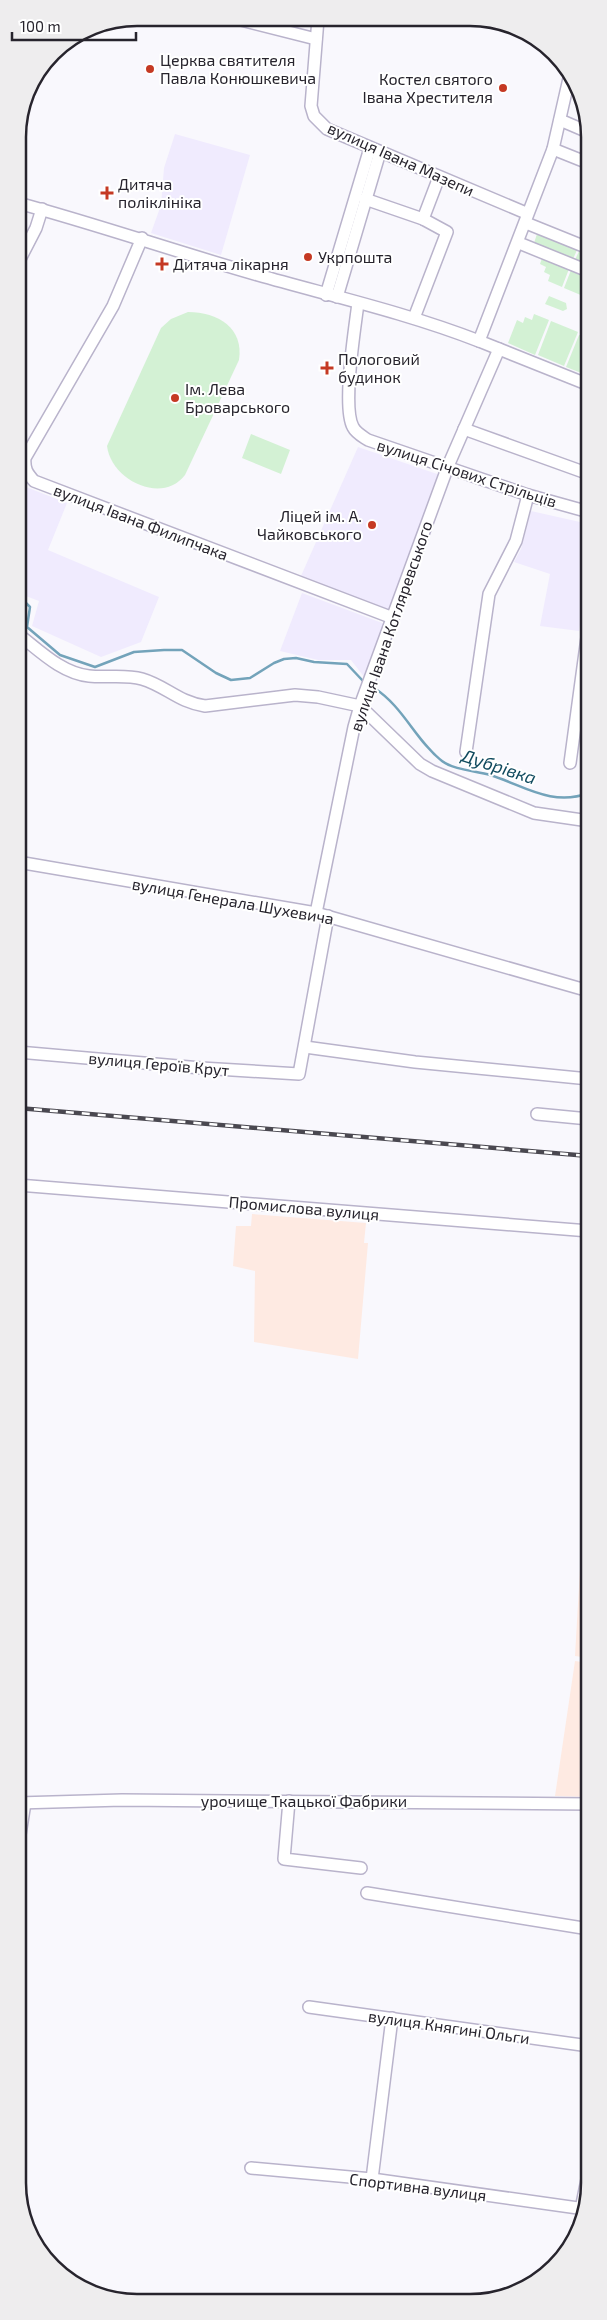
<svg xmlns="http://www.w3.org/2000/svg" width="607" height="2320" font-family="'Exo 2',sans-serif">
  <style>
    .industrial { fill: #feeae2 }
    .built { fill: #f0ebfe }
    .green { fill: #d3f1d4 }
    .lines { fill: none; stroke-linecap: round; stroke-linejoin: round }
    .stream { stroke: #73a3ba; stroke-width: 2.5 }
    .minor-casing { stroke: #b9b3cb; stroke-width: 14 }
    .minor { stroke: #fff; stroke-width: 11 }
    .rail-casing { stroke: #4a4850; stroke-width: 4.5 }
    .rail { stroke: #fff; stroke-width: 2.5; stroke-dasharray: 8; stroke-linecap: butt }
    .poi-dot { fill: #c53923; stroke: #fff; stroke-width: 2 }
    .labels { text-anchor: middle; stroke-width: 4; stroke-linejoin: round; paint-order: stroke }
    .poi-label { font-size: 16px; fill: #27242d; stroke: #fff; text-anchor: start }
    .street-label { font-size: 16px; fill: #27242d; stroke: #fff }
    .water-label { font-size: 18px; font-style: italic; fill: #114b5f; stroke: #fff }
    .rim { fill: none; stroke: #27242d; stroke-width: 2.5 }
  </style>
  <rect width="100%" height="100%" fill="#f9f8fd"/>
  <g class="industrial">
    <polygon points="252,1214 366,1223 364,1243 368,1243 358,1359 254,1342 255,1271 233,1266 236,1226 251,1226"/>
    <polygon points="589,1413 589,1658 575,1656"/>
    <polygon points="575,1661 589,1663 589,1797 555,1796"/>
  </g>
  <g class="built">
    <polygon points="175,134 250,155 221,255 151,233 161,205 164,168"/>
    <polygon points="358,447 440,475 389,610 301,576"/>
    <polygon points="21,485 67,503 48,550 159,597 141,642 101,657 32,626 39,601 18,593 18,494"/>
    <polygon points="531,511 589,524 589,567 579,631 540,626 550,574 514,562 521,549"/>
    <polygon points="302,593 385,624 365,678 351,660 318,660 280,651"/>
    <polygon points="589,674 589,736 579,735"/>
  </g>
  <g class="green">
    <polygon points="537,234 577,250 573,259 534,243"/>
    <polygon points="579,251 588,255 588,265 575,260"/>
    <polygon points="542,258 569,269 562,287 548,281 550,275 544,272 546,267 540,264"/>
    <polygon points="571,270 588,278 583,296 564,288"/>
    <polygon points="549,296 566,303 567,309 563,311 545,304"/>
    <path d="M188,312c30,0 56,16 51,48l-54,115c-23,30 -74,5 -78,-29l54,-118 10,-9z"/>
    <polygon points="534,314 549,320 535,355 508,343 517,320 523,323 525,317 532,320"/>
    <polygon points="551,321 578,332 564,366 538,355"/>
    <polygon points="579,335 589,338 589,376 566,367"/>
    <polygon points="251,434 290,450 281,474 242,458"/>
  </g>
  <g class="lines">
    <g class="stream">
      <polyline points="18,595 30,607 27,627 60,655 95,667 134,652 164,650 182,650 216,673 231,680 250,678 274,663 284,659 296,658 314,662 347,664 363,681"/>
      <path d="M374,688c29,18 42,53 68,73 12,9 34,10 48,14 33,10 61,32 99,18"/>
    </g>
    <g class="minor-casing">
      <g id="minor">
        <polyline points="233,18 316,39"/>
        <polyline points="318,19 311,106 314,116 327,129 526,213"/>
        <polyline points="570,74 553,149 479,341 589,385"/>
        <polyline points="560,120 588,132"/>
        <polyline points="553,149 588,163"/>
        <polyline points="365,199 423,219 447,232 414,318"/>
        <path d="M18,203c81,22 159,49 240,72 74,21 149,38 221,66"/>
        <polyline points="423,219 439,177"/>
        <polyline points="526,223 588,248"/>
        <path d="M142,238l-29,68 -88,152c-1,11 2,15 9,23l359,137"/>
        <polyline points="519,243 588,271"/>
        <polyline points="18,263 36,228 42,209"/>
        <polyline points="326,295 370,148"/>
        <polyline points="337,297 380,152"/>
        <path d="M358,303c-3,25 -16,104 -5,124 3,6 9,9 15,13l160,55 61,17"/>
        <polyline points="464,429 589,474"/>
        <path d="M18,634c21,16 43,39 71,42 18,2 36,-2 53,3 24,7 36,23 63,27l90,-11 23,2 42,9 60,58 12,7 102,42 55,8"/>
        <polyline points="466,752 489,594 516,541 528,495"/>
        <polyline points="570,763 589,623"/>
        <polyline points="18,862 316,913 589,991"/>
        <polyline points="316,913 354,727 360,706 448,466 499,349"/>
        <polyline points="305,1047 415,1062 589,1079"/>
        <polyline points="18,1052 201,1068 299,1074 328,916"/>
        <polyline points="537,1114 589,1119"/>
        <polyline points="18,1185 589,1231"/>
        <polyline points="289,1801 284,1859 361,1868"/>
        <polyline points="18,1803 122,1800 589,1804"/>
        <polyline points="18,1847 25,1803"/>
        <polyline points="367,1893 589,1929"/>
        <polyline points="309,2007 589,2046"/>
        <polyline points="251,2168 372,2179 585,2209"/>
        <polyline points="372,2179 392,2018"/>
        <polyline points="581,2209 589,2170"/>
      </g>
    </g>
    <use href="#minor" class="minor"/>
    <g class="rail-casing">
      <polyline id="rail" points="18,1108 589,1156"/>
    </g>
    <use href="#rail" class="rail"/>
  </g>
  <g class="poi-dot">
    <circle cx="150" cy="69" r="5"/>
    <circle cx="503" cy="88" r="5"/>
    <path d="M104.5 185.5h5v5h5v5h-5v5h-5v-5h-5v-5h5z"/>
    <circle cx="308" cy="257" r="5"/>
    <path d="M159.5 256.5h5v5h5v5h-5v5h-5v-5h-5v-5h5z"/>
    <path d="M324.5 360.5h5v5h5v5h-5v5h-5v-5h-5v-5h5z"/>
    <circle cx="175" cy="398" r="5"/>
    <circle cx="372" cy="525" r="5"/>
  </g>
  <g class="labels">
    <g class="poi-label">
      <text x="160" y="66">Церква святителя<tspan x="160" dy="18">Павла Конюшкевича</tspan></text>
      <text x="493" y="85" text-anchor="end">Костел святого<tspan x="493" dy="18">Івана Хрестителя</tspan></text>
      <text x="118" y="190">Дитяча<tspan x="118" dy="18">поліклініка</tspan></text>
      <text x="318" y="263">Укрпошта</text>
      <text x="173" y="270">Дитяча лікарня</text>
      <text x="338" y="365">Пологовий<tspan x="338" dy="18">будинок</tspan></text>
      <text x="185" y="395">Ім. Лева<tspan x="185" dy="18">Броварського</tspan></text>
      <text x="362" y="522" text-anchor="end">Ліцей ім. А.<tspan x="362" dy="18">Чайковського</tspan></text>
    </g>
    <g class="street-label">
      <text transform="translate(401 159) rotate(24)" y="6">вулиця Івана Мазепи</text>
      <text transform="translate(467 473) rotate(18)" y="6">вулиця Січових Стрільців</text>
      <text transform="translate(141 522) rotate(21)" y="6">вулиця Івана Филипчака</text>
      <text transform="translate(391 626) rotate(-71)" y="6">вулиця Івана Котляревського</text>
      <text transform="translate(233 901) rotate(10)" y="6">вулиця Генерала Шухевича</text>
      <text transform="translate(159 1064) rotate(5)" y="6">вулиця Героїв Крут</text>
      <text transform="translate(304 1208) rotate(5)" y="6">Промислова вулиця</text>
      <text x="304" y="1807">урочище Ткацької Фабрики</text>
      <text transform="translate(449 2027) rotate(8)" y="6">вулиця Княгині Ольги</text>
      <text transform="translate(418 2187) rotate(7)" y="6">Спортивна вулиця</text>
    </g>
    <g class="water-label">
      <text transform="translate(499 767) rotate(18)" y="6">Дубрівка</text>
    </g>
  </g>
  <path d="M0 0H607V2320H0ZM137 26H470A111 111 0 0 1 581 137V2183A111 111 0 0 1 470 2294H137A111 111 0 0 1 26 2183V137A111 111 0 0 1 137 26Z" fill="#eeedee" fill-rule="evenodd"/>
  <path class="rim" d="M137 26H470A111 111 0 0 1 581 137V2183A111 111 0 0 1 470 2294H137A111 111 0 0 1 26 2183V137A111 111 0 0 1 137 26Z"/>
  <path d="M12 32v8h124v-8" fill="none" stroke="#27242d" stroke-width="2.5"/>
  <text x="20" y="32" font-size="15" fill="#27242d" stroke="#ffffff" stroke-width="4" paint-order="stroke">100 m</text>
</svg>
